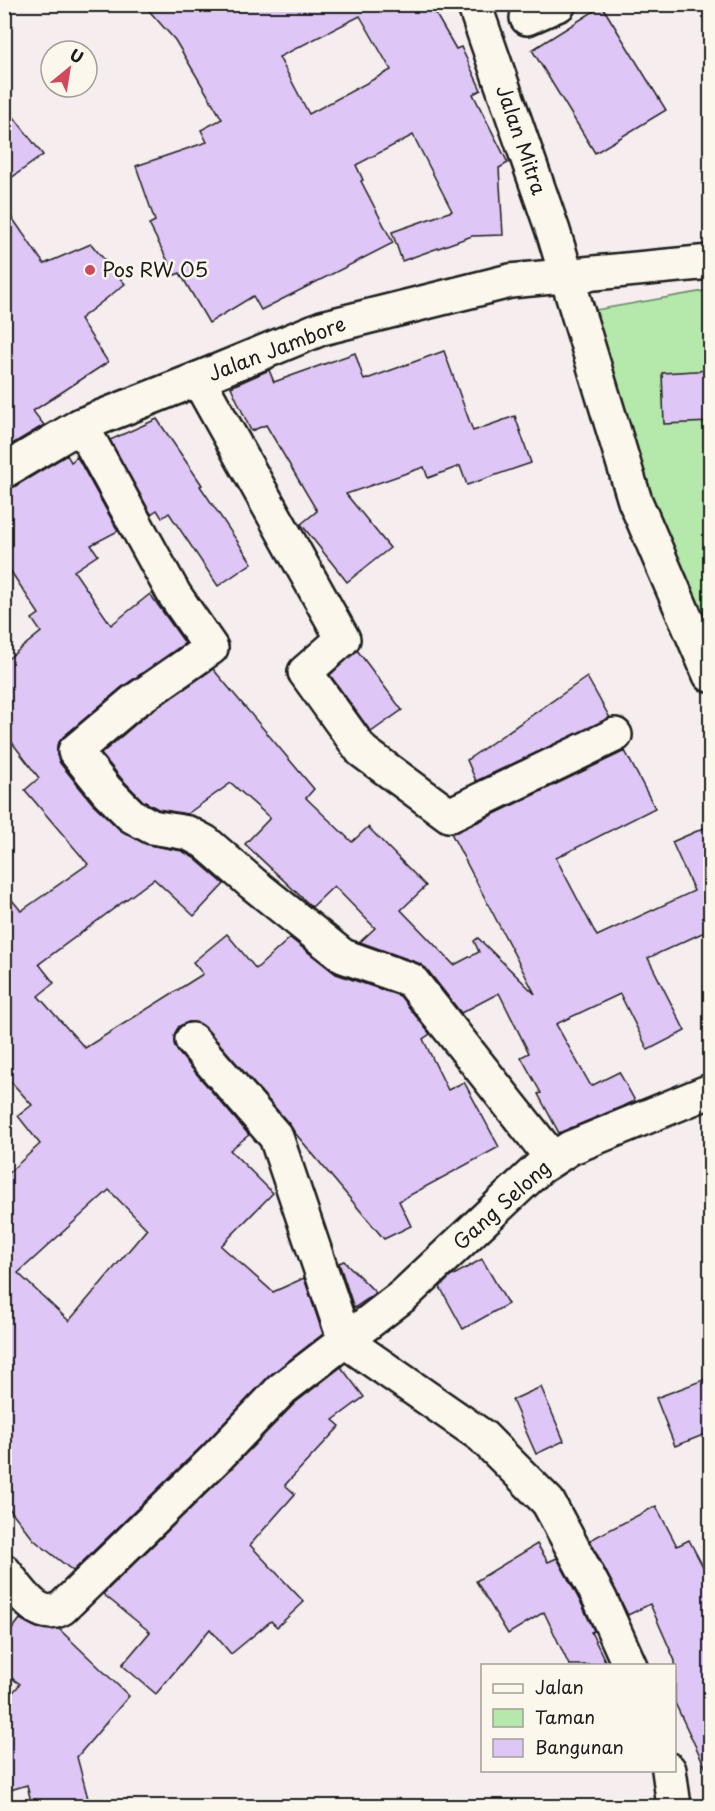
<svg xmlns="http://www.w3.org/2000/svg" width="715" height="1811" font-family="'Playpen Sans',sans-serif">
  <style>
    .green { fill: #b4e9ab; stroke: #688264; stroke-width: 1.5 }
    .building { fill: #dec6f6; stroke: #1c1c1c; stroke-width: 1.5; fill-rule: evenodd }
    .lines { fill: none; stroke-linecap: round; stroke-linejoin: round }
    .minor-casing { stroke: #1c1c1c; stroke-width: 38 }
    .minor { stroke: #fbf7ec; stroke-width: 33 }
    .poi-dot { fill: #d1495b; stroke: #fbf7ec; stroke-width: 2 }
    .labels { text-anchor: middle; stroke-width: 5; stroke-linejoin: round; paint-order: stroke }
    .street-label { font-size: 20px; fill: #1c1c1c; stroke: #fbf7ec }
    .poi-label { font-size: 20px; fill: #1c1c1c; stroke: #fbf7ec; text-anchor: start }
  </style>
  <rect width="100%" height="100%" fill="#f5edee"/>
  <filter id="ink" filterUnits="userSpaceOnUse"><feTurbulence type="fractalNoise" baseFrequency=".0167" numOctaves="2"/><feDisplacementMap in="SourceGraphic" scale="12" xChannelSelector="R" yChannelSelector="G"/><feConvolveMatrix kernelMatrix="1 2 1 2 8 2 1 2 1" color-interpolation-filters="sRGB"/></filter>
  <g filter="url(#ink)">
    <polygon class="green" points="710,290 710,645 629,455 584,312"/>
    <g class="building">
      <path d="M143,4h287l26,45 5,-2 20,43 -8,4 35,69 -9,5 4,67 -31,1 -70,25 -10,-29 60,-21 -39,-76 -57,30 7,15 -2,1 32,62 -132,67 -8,-14 -44,27 -29,-50 -5,2 -26,-51 6,-3 -19,-55 71,-24 -6,-12 21,-11 -47,-79zM360,16l31,54 -82,44 -30,-57z"/>
      <polygon points="602,6 666,110 595,153 532,50"/>
      <polygon points="4,104 43,155 4,183"/>
      <polygon points="4,206 44,264 91,244 125,284 80,319 108,362 33,411 44,425 4,449"/>
      <polygon points="444,351 473,431 515,416 531,463 467,485 460,466 428,478 424,467 346,494 390,548 347,582 301,524 317,511 266,425 251,431 231,387 269,370 274,382 355,353 364,380"/>
      <polygon points="711,370 711,422 664,424 662,373"/>
      <polygon points="157,419 202,485 200,486 252,563 218,586 169,513 162,518 157,510 151,514 110,440"/>
      <path d="M67,455l4,7 6,-5 41,74 -27,14 7,10 -24,16 37,54 39,-31 35,49 -63,44 -59,50 -6,8v10l3,8 32,40 27,26 30,16 33,6 12,7 30,26 -30,32 -40,-37 -115,85 15,19 -16,13 47,52 118,-74 -10,-12 34,-28 29,35 34,-31 46,36 64,22 30,38 -7,5 25,51 16,-8 35,65 -100,54 12,25 -27,13 -89,-106 -5,-8 -84,-97 -7,-5 -10,-1 -10,4 -4,7 -1,10 4,9 71,83 -19,15 43,43 -52,53 52,46 31,-14 19,56 -54,42 -66,69 -130,126 -39,-31 -30,-38v-325l36,-33 -22,-28 14,-11 -28,-31v-184l17,21 67,-47 -63,-74 14,-12 -35,-46v-70l37,-30 -9,-13 7,-5 -35,-53v-71l10,-3zM109,1190l38,39 -78,92 -51,-48z"/>
      <polygon points="357,650 402,710 371,732 330,675"/>
      <polygon points="213,669 314,789 306,798 352,842 368,827 426,886 401,910 454,965 479,952 474,941 478,938 535,994 451,833 457,832 625,751 655,808 556,858 597,936 694,891 672,842 711,825 711,929 648,958 685,1031 648,1050 620,994 556,1024 591,1086 619,1072 635,1101 559,1133 538,1094 541,1093 521,1057 529,1053 499,993 461,1013 426,968 418,963 360,942 375,928 334,886 312,907 245,844 270,818 231,783 187,814 158,809 143,801 121,778 101,754 144,717"/>
      <polygon points="587,677 610,718 476,781 467,760"/>
      <polygon points="482,1259 508,1304 463,1329 440,1287 450,1277"/>
      <polygon points="344,1261 376,1293 354,1308 339,1263"/>
      <polygon points="341,1367 364,1397 333,1420 340,1426 285,1485 295,1494 250,1545 304,1602 277,1627 271,1621 231,1654 210,1629 156,1694 122,1665 150,1632 103,1594 229,1471 295,1403"/>
      <polygon points="711,1377 711,1432 675,1446 656,1398"/>
      <polygon points="541,1387 564,1441 536,1454 512,1400"/>
      <polygon points="656,1506 677,1546 689,1540 711,1582 711,1779 675,1703 675,1661 650,1604 628,1615 590,1540"/>
      <polygon points="537,1544 548,1562 557,1558 583,1607 594,1631 591,1632 607,1665 569,1665 544,1612 508,1634 476,1581"/>
      <polygon points="20,1619 37,1628 59,1629 129,1696 77,1757 90,1806 32,1806 27,1785 4,1792 4,1703 20,1684 4,1673 4,1640"/>
    </g>
    <g class="lines">
      <g class="minor-casing">
        <g id="minor">
          <polyline points="474,4 553,231 635,501 710,675"/>
          <polyline points="527,18 559,4"/>
          <polyline points="198,379 343,639 305,672 362,751 449,815 615,735"/>
          <polyline points="81,425 174,594 211,648 133,702 75,751 107,791 132,816 152,827 188,833 205,842 252,883 343,956 411,980 552,1158"/>
          <polyline points="4,471 81,425 198,379 322,328 510,281 710,262"/>
          <polyline points="192,1040 276,1137 345,1341 482,1436 548,1502 600,1599 630,1666"/>
          <path d="M4,1571c14,17 33,52 58,37l154,-150 66,-69 122,-94 135,-127 31,-20 140,-57"/>
          <polyline points="669,1770 674,1806"/>
        </g>
      </g>
      <use href="#minor" class="minor"/>
    </g>
  </g>
  <circle class="poi-dot" cx="90" cy="270" r="6"/>
  <g class="labels">
    <g class="street-label">
      <text transform="translate(521 140) rotate(71)" y="7">Jalan Mitra</text>
      <text transform="translate(277 349) rotate(-21)" y="7">Jalan Jambore</text>
      <text transform="translate(502 1205) rotate(-42)" y="7">Gang Selong</text>
    </g>
    <g class="poi-label">
      <text x="102" y="277">Pos RW 05</text>
    </g>
  </g>
  <rect width="715" height="1811" fill="none" stroke="#fbf7ec" stroke-width="24"/>
  <rect x="12" y="12" width="691" height="1787" fill="none" stroke="#1c1c1c" stroke-width="2" filter="url(#ink)"/>
  <rect x="481" y="1664" width="195" height="108" fill="#fbf7ec" stroke="#a29f99" stroke-width="1.5"/>
  <rect x="493" y="1684" width="30" height="9" fill="#fbf7ec" stroke="#a29f99" stroke-width="1.5"/>
  <text x="535" y="1694" font-size="18" fill="#1c1c1c">Jalan</text>
  <rect x="493" y="1709" width="30" height="18" fill="#b4e9ab" stroke="#a29f99" stroke-width="1.5"/>
  <text x="535" y="1724" font-size="18" fill="#1c1c1c">Taman</text>
  <rect x="493" y="1739" width="30" height="18" fill="#dec6f6" stroke="#a29f99" stroke-width="1.5"/>
  <text x="535" y="1754" font-size="18" fill="#1c1c1c">Bangunan</text>
  <g transform="translate(69 69) rotate(30)"><circle r="28" fill="#fbf7ec" stroke="#a29f99" stroke-width="1.5"/>
  <path d="M0-4.5L10 22L0 15L-10 22Z" fill="#d1495b"/>
  <text y="-9" font-size="16" font-weight="bold" text-anchor="middle" fill="#1c1c1c">U</text>
  </g>
</svg>
